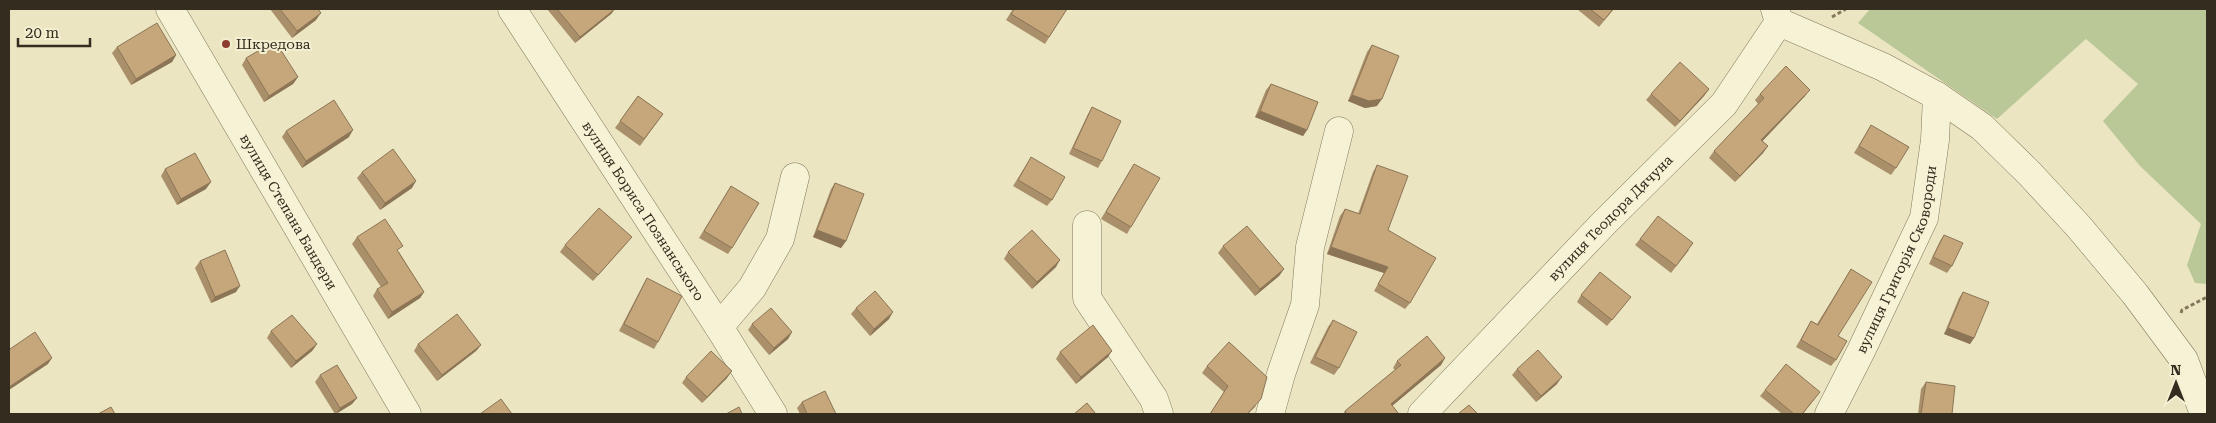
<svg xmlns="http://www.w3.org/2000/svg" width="2216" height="423" font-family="'Roboto Serif',serif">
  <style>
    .green { fill: #bac897 }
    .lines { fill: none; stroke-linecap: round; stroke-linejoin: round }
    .minor-casing { stroke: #83775b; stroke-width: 29 }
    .path { stroke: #83775b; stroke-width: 3; stroke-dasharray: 4 2.5; stroke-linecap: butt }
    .minor { stroke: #f6f2d5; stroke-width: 28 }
    .wall { fill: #aa906a }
    .shaded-wall { fill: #8b7556 }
    .building { fill: #c6a77b; stroke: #8b7556 }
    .poi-dot { fill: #8e3e2f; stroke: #f3efd1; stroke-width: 2 }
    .labels { text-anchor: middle; stroke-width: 4; stroke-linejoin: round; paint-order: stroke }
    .poi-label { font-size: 14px; fill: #342c1e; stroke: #f3efd1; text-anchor: start }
    .street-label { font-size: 14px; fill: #342c1e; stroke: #f3efd1 }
  </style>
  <rect width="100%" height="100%" fill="#ebe5c2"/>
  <polygon class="green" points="1870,9 2207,9 2207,284 2195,283 2187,265 2201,224 2140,166 2103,121 2138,84 2086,39 1997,119 1858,23"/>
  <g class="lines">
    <g class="minor-casing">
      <g id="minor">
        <path id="s1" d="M170,9l237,405"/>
        <path id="s2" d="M512,9l207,318 54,87"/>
        <polyline points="1779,22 1883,67 1937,96 1982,127 2030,174 2079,227 2135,294 2184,360 2204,414"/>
        <polyline points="1087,225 1087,298 1154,399 1159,414"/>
        <polyline points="719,327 752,288 780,239 795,177"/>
        <polyline points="1270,414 1281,374 1305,305 1310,247 1339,131"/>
        <path id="s3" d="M1422,414l182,-191 120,-119 55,-82 -4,-13"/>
        <path id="s4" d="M1829,414l32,-63 63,-133 11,-78 2,-44"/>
      </g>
    </g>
    <g class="path">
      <polyline points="1832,17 1846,9"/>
      <polyline points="2181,313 2182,310 2207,297"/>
    </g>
    <use href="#minor" class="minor"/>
  </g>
  <g class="wall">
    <polygon points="270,9 318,9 316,20 292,38"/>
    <polygon points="547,9 615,9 611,14 575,43"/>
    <polygon points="1013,9 1067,9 1045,44 1006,20"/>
    <polygon points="1577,9 1614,9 1599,27"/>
    <polygon points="1372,45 1377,106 1365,108 1348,101 1367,52"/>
    <polygon points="117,47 176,55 172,62 131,85 112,53"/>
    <polygon points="246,58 298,77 293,84 264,102 242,65"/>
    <polygon points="1271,84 1307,130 1303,136 1255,117 1266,90"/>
    <polygon points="1709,89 1704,96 1675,127 1646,100 1651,94"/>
    <polygon points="1760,94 1805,96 1762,141 1768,146 1763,153 1735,182 1709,158 1714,151 1758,104 1755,100"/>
    <polygon points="638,96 663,114 640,146 615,128"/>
    <polygon points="1092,107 1102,161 1098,168 1069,154 1088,114"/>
    <polygon points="1871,125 1896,168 1891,175 1854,153"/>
    <polygon points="286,131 349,137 302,168 282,137"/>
    <polygon points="1031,157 1052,200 1047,206 1013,186"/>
    <polygon points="1134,164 1131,227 1127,234 1101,219"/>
    <polygon points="1377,165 1388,230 1410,303 1405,309 1374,291 1384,273 1327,254 1340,216 1345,209 1358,214 1373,172"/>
    <polygon points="165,169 206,189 177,205 161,176"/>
    <polygon points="362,172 412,188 380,210 357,178"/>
    <polygon points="835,183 846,241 841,248 813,237 831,189"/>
    <polygon points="731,186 732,248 728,254 699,238"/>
    <polygon points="1944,235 1952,266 1947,273 1929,264 1940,241"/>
    <polygon points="357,237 399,252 424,292 420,298 388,319 373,296 377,289 381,287 352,244"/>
    <polygon points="1640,239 1689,250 1671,273 1635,245"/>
    <polygon points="627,243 593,281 560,252 565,245"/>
    <polygon points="1223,246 1284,269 1279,276 1255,296 1218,253"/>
    <polygon points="1008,252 1056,267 1032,289 1004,259"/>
    <polygon points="200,261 236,292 211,303 195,268"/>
    <polygon points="1851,269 1838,336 1836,360 1831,366 1796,347 1811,321 1817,324"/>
    <polygon points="647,278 658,342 654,349 619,331 643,285"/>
    <polygon points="1963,292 1974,338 1970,344 1944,334 1959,298"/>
    <polygon points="1581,295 1626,303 1607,326 1577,302"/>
    <polygon points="856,308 889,319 870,336 851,314"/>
    <polygon points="1333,320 1339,368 1334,375 1310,363 1328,327"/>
    <polygon points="752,324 792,332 788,339 769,355 748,330"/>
    <polygon points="271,331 317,344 312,351 291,368 267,338"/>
    <polygon points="418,344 481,345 476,351 437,381 414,351"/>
    <polygon points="1060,352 1108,357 1076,384 1056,359"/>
    <polygon points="1445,358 1441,365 1392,406 1399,414 1343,414 1345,411 1395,370 1393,368 1397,361"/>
    <polygon points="1207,366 1256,406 1248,414 1210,414 1224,392 1202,373"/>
    <polygon points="1517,369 1557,384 1536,402 1512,375"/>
    <polygon points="320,375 357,398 352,404 335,414 315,382"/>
    <polygon points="686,377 727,378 702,403 682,383"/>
    <polygon points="1926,382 1952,414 1918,414 1921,389"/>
    <polygon points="1765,390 1820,392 1803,414 1782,414 1760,396"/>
    <polygon points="802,402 836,414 800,414 797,408"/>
  </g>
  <g class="shaded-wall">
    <polygon points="615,9 611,14 575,43 580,37"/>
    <polygon points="321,13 316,20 292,38 297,31"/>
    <polygon points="176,55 172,62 131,85 136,79"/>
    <polygon points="298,77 293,84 264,102 269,96"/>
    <polygon points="1709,89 1704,96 1675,127 1680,121"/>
    <polygon points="1810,90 1805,96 1757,147 1761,140"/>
    <polygon points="1352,95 1382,99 1377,106 1365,108 1348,101"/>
    <polygon points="1260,111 1307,130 1303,136 1255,117"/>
    <polygon points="353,130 349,137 302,168 306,161"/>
    <polygon points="1768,146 1763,153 1735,182 1740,176"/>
    <polygon points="416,181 412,188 380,210 385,203"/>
    <polygon points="211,182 206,189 177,205 181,199"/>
    <polygon points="817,230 846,241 841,248 813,237"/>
    <polygon points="1331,247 1388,267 1384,273 1327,254"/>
    <polygon points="1060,260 1056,267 1032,289 1037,282"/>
    <polygon points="1284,269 1279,276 1255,296 1260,289"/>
    <polygon points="240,286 236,292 211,303 215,297"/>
    <polygon points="424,292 420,298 388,319 392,312"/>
    <polygon points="893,312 889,319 870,336 874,329"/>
    <polygon points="1948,328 1974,338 1970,344 1944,334"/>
    <polygon points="792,332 788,339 769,355 774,348"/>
    <polygon points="317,344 312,351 291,368 296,361"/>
    <polygon points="481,345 476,351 437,381 442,375"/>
    <polygon points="1112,351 1108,357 1076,384 1081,377"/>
    <polygon points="52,358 48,364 9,390 9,387"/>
    <polygon points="1445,358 1441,365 1386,411 1391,404"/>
    <polygon points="732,371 727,378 702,403 707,397"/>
    <polygon points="1562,377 1557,384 1536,402 1541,396"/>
    <polygon points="357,398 352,404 336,414 340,408"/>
  </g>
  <g class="building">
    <polygon points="280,9 318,9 321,13 297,31"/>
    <polygon points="557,9 615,9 580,37"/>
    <polygon points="1014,9 1067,9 1049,37 1011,14"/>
    <polygon points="1590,9 1613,9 1604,20"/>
    <polygon points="157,23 176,55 136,79 117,47"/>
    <polygon points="275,41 298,77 269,96 246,58"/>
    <polygon points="1372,45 1399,56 1382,99 1369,101 1352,95"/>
    <polygon points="1680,62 1709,89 1680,121 1651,94"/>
    <polygon points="1786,66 1810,90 1761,140 1768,146 1740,176 1714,151 1764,98 1760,94"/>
    <polygon points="1271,84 1318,102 1307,130 1260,111"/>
    <polygon points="638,96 663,114 644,139 620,121"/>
    <polygon points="334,100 353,130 306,161 286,131"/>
    <polygon points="1092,107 1121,121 1102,161 1073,148"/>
    <polygon points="1871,125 1909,147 1896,168 1859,146"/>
    <polygon points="393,149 416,181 385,203 362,172"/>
    <polygon points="195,153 211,182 181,199 165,169"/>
    <polygon points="1031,157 1065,177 1052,200 1018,180"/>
    <polygon points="1134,164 1160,178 1131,227 1106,212"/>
    <polygon points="1377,165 1408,176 1388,230 1436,258 1410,303 1378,284 1388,267 1331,247 1345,209 1360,214"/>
    <polygon points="835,183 864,194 846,241 817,230"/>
    <polygon points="731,186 759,203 732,248 704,231"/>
    <polygon points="599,208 632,237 598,275 565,245"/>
    <polygon points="1658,216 1693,243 1676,266 1640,239"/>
    <polygon points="385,219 403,246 397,250 424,292 392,312 377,289 388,283 357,237"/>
    <polygon points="1247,226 1284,269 1260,289 1223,246"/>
    <polygon points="1032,230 1060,260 1037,282 1008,252"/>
    <polygon points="1944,235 1963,243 1952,266 1933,257"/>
    <polygon points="225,250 240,286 215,297 200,261"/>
    <polygon points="1851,269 1872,282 1838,336 1847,341 1836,360 1801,340 1811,321 1818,325"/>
    <polygon points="1600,272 1631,297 1612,320 1581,295"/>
    <polygon points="647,278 682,296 658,342 624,324"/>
    <polygon points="875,291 893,312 874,329 856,308"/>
    <polygon points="1963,292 1989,302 1974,338 1948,328"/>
    <polygon points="771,308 792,332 774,348 752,324"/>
    <polygon points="457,314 481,345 442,375 418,344"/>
    <polygon points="292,315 317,344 296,361 271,331"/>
    <polygon points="1333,320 1357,332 1339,368 1315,357"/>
    <polygon points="1093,325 1112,351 1081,377 1060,352"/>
    <polygon points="35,332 52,358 9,387 9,347 10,349"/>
    <polygon points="1427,336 1445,358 1391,404 1399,414 1347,414 1345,411 1401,365 1397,361"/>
    <polygon points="1229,342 1267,377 1261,399 1247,414 1210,414 1228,386 1207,366"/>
    <polygon points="1538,350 1562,377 1541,396 1517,369"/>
    <polygon points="711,351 732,371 707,397 686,377"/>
    <polygon points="1786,364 1820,392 1802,414 1794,414 1765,390"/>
    <polygon points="337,365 357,398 340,408 320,375"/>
    <polygon points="1926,382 1955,386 1952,414 1921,414"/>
    <polygon points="825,391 836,414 807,414 802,402"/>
    <polygon points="501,399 512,414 480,414"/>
    <polygon points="1087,403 1096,414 1074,414"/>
    <polygon points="1469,405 1478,414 1458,414"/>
    <polygon points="111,407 115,414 98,414"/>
    <polygon points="739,407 742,414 726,414"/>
  </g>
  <circle class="poi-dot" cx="226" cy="44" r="5"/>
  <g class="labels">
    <g class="poi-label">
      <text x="236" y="49">Шкредова</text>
    </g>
    <g class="street-label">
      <text dy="5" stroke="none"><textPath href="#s2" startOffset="241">вулиця Бориса Познанського</textPath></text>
      <text dy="5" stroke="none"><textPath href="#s1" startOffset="235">вулиця Степана Бандери</textPath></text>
      <text dy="5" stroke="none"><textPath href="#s3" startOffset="272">вулиця Теодора Дячуна</textPath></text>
      <text dy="5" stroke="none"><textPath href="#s4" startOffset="170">вулиця Григорія Сковороди</textPath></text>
    </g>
  </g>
  <rect width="2216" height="423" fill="none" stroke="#342c1e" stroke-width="20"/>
  <g transform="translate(2176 383)" stroke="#f3efd1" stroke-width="4" paint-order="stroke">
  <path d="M0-4L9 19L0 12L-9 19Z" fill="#342c1e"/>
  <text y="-8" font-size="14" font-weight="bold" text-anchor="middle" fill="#342c1e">N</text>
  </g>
  <path d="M18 38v8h72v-8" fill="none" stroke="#342c1e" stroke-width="2.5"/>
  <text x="25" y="38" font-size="15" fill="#342c1e" stroke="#f3efd1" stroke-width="4" paint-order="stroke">20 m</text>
</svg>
